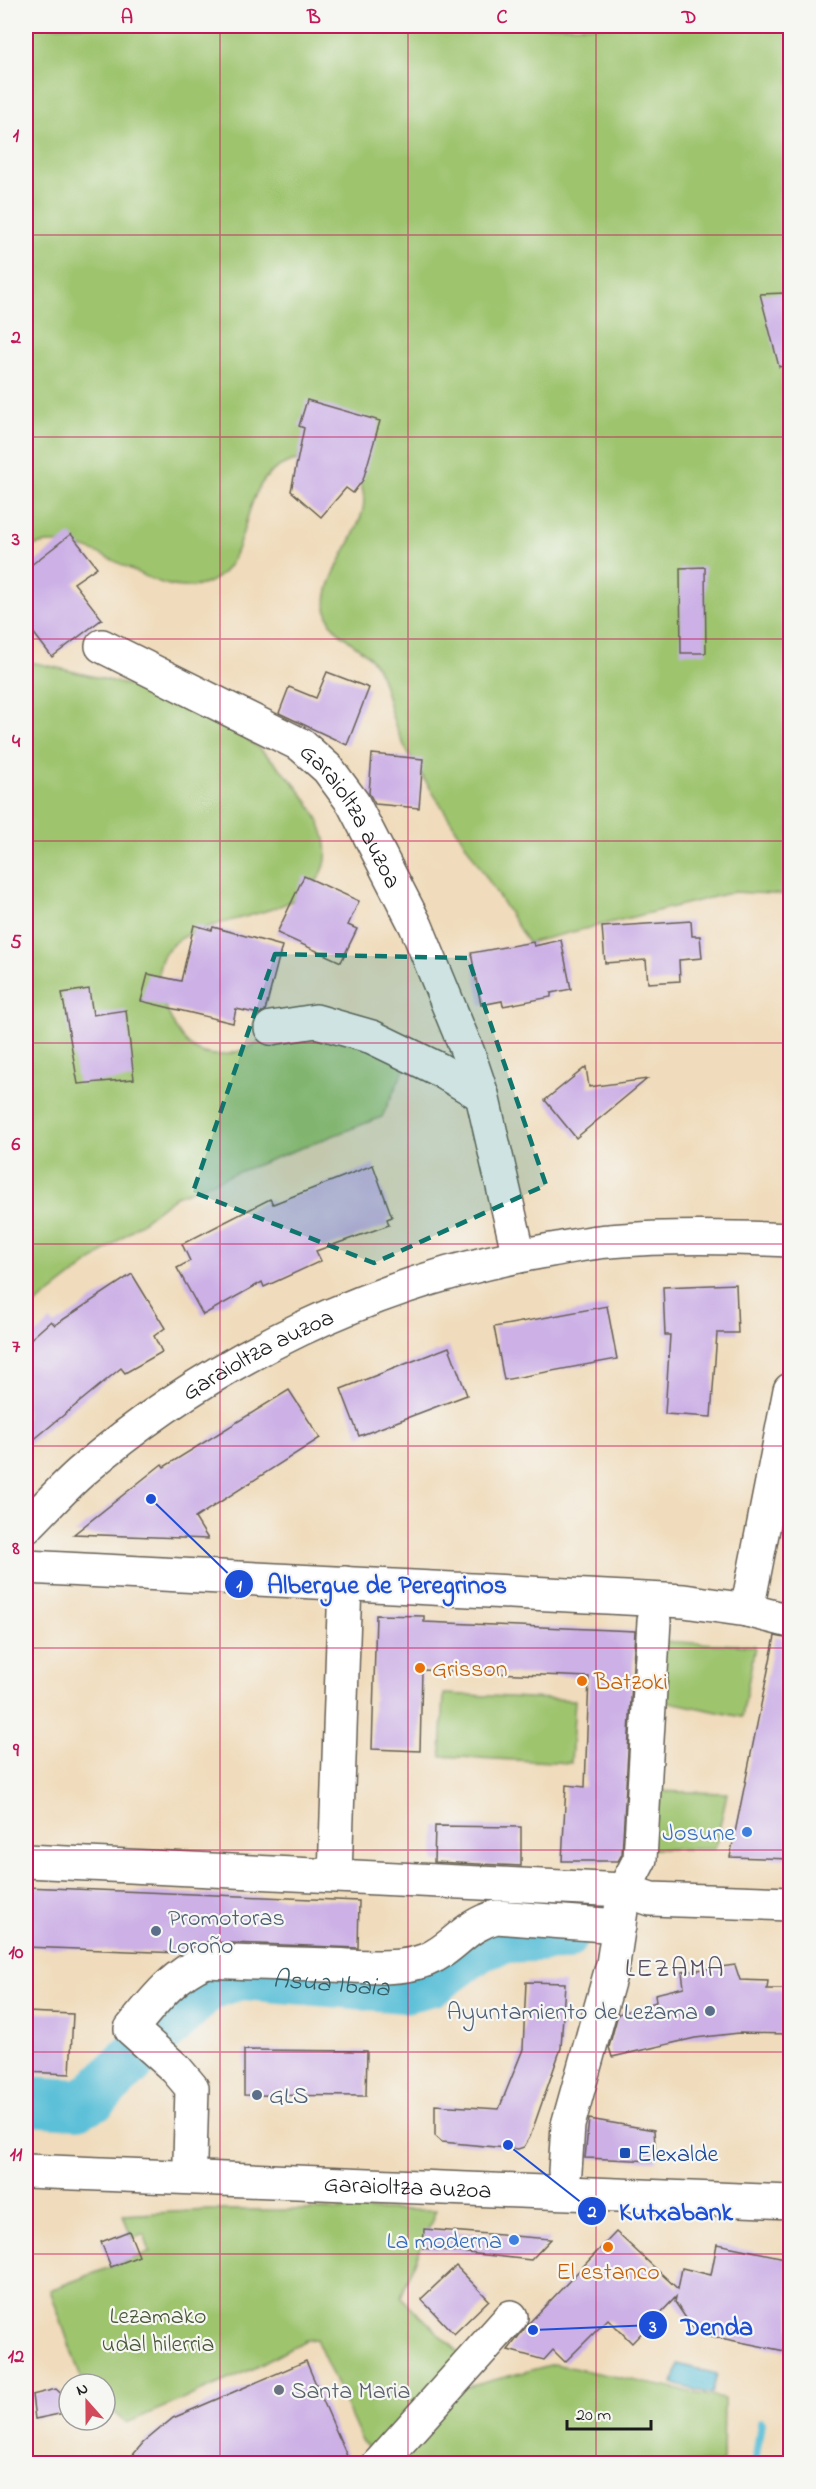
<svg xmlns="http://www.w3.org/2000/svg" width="816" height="2489" font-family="'Indie Flower',sans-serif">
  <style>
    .green { fill: #9ec46e; stroke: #5d7045; stroke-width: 1.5 }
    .water { fill: #5bc0d8; stroke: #3c6e7a; stroke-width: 1.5 }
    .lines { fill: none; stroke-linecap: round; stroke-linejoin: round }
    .stream { stroke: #5bc0d8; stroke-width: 8 }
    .river { stroke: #5bc0d8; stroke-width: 50 }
    .building { fill: #ccb0e6 }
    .minor-casing { stroke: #665f54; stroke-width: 36 }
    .minor { stroke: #fff; stroke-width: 33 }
    .marked { fill: #0f766e; fill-opacity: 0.2; stroke: #0f766e; stroke-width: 4.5; stroke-dasharray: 12 8; stroke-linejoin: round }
    .grid { fill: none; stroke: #c2185b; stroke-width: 1.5; stroke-opacity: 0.55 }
    .food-dot { fill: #e8710a; stroke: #f6f6f2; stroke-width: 2 }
    .shop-dot { fill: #3f7fe0; stroke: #f6f6f2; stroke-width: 2 }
    .service-dot { fill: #5c6f8a; stroke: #f6f6f2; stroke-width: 2 }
    .transit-dot { fill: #1a4fb4; stroke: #f6f6f2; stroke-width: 2 }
    .worship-dot { fill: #6b7280; stroke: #f6f6f2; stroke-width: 2 }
    .labels { text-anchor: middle; stroke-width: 4.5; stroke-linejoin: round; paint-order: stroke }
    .street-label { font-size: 24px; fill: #1c1c1c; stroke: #f6f6f2 }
    .food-label { font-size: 24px; fill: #c56008; stroke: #f6f6f2; text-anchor: start }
    .shop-label { font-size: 24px; fill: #366cbe; stroke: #f6f6f2; text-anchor: end }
    .service-label { font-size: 24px; fill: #4e5e75; stroke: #f6f6f2; text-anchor: start }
    .transit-label { font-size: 24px; fill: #164399; stroke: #f6f6f2; text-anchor: start }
    .park-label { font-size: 24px; fill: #4a5739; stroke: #f6f6f2 }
    .worship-label { font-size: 24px; fill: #5b616d; stroke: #f6f6f2; text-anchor: start }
    .water-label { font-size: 26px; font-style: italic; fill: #355e67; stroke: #f6f6f2 }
    .quarter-label { font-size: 27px; letter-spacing: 1.5px; fill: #5a5063; stroke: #f6f6f2 }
    .leader { fill: none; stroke: #1d4ed8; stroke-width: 2 }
    .callout-dot { fill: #1d4ed8; stroke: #f6f6f2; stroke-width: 2 }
    .mark-label { font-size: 18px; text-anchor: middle; font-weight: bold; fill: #fff }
    .callout-label { font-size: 26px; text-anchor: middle; font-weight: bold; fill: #1d4ed8; stroke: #f6f6f2; stroke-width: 4.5; stroke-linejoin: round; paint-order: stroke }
    .neatline { fill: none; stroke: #c2185b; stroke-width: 2 }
    .grid-label { font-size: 20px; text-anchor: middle; font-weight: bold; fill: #c2185b }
  </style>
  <rect width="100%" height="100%" fill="#f6f6f2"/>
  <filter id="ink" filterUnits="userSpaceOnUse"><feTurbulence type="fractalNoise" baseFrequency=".0167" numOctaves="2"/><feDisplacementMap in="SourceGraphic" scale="12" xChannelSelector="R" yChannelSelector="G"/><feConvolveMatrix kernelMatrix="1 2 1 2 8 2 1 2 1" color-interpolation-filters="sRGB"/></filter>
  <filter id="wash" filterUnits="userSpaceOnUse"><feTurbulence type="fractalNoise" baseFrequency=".008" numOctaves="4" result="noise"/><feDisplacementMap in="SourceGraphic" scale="24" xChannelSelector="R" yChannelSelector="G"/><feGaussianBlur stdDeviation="1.35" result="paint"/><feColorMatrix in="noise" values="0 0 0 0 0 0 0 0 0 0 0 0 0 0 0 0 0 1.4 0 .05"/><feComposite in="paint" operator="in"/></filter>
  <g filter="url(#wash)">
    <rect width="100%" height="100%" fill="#f0dcbc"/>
    <g class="green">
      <path d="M26,26h764v869l-56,-3 -206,51 -119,-188c-4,-9 -9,-16 -12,-25 -9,-21 -10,-44 -21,-64 -12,-21 -44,-29 -49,-53 -10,-43 60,-99 29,-135 -4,-5 -14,-7 -20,-10 -17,-7 -28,-13 -47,-6 -58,21 -30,106 -87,123 -58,16 -107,-63 -176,-37z"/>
      <path d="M26,661c39,8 78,18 117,28 19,6 39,10 57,19 43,24 87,59 113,102 12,21 21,47 5,69 -40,58 -190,25 -154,124 7,17 16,39 34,48 38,17 74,-23 110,-28 8,-1 19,3 27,4 28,5 55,10 82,14l-35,76 -206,79 -150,116z"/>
      <polygon points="658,1641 755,1646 742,1717 655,1699"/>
      <polygon points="444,1694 575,1700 571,1763 441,1756"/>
      <polygon points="648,1791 727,1793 715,1849 646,1849"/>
      <polygon points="208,2210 436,2210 401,2297 466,2359 464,2388 554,2364 724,2399 723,2463 399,2463 368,2448 360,2437 316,2339 306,2340 255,2368 127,2423 105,2405 105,2384 83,2384 50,2290 150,2252 144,2234 132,2239 123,2215"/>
    </g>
    <polygon class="water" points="678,2364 717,2374 712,2394 673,2384"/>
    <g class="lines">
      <polyline class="stream" points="755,2464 761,2422"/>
      <path class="river" id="s1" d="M26,2101l52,3 17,-8 105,-103 15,-11 27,-7 162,13 29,-7 46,-34 27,-9 57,-2"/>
    </g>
    <g id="blocks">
      <g class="building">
        <polygon points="786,293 789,365 779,367 760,294"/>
        <polygon points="307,400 380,421 363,480 353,493 346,488 321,517 291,491 304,428 299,426"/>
        <polygon points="71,534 97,567 74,583 102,619 52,657 26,623 26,569"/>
        <polygon points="705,567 706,653 681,653 680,568"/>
        <polygon points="327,672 369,688 347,745 279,713 289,687 316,698"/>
        <polygon points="372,754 423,759 419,808 375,804 369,793"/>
        <polygon points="304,876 359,901 348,925 357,929 341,962 277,933"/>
        <polygon points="691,921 692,936 700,936 702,958 679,960 680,981 648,983 646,960 605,963 602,927"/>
        <polygon points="194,925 212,930 213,927 282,946 265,1011 259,1014 236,1009 233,1023 141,1001 148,974 181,981"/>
        <polygon points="561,940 571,989 551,993 551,997 503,1006 502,1001 481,1005 471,953 533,942 534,946"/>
        <polygon points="89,989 93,1015 126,1010 134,1079 78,1084 62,993"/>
        <polygon points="586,1067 589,1087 647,1079 576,1138 545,1100"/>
        <polygon points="373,1165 392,1217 387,1219 389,1225 316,1251 321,1261 264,1287 262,1282 203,1315 177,1268 190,1261 182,1244 270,1199 273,1204"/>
        <polygon points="132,1274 165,1328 154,1336 162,1352 125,1373 121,1368 26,1446 26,1343 51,1321 55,1325"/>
        <polygon points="736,1284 738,1333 717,1333 711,1417 665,1414 670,1335 665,1335 663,1287"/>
        <polygon points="607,1306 617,1359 504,1380 494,1327"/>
        <polygon points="449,1347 467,1395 359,1436 341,1389"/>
        <polygon points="289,1390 320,1438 195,1518 208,1539 74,1534 162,1464 164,1467"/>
        <polygon points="376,1615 424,1616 424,1622 635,1631 622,1854 618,1861 562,1861 566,1785 585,1787 589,1677 422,1670 420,1751 372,1749"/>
        <polygon points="775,1636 790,1639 790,1859 730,1857"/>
        <polygon points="435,1826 521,1827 521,1866 434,1862"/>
        <polygon points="26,1887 359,1901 358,1948 207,1942 180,1953 26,1947"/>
        <polygon points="735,1965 740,1980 768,1981 767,1989 790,1989 790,2034 739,2033 695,2038 612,2057 609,2047 618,2014 656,2002 655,1994 684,1987 682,1972"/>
        <polygon points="526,1982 565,1983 561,2048 530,2137 524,2147 518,2149 442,2142 435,2136 435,2105 499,2109 523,2049"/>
        <polygon points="26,2012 73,2014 70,2074 26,2072"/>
        <polygon points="244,2050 367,2051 366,2096 244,2095"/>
        <polygon points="589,2119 654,2130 656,2161 585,2158"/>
        <polygon points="424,2229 551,2239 531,2260 423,2248"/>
        <polygon points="129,2231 139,2256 111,2267 101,2242"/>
        <polygon points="616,2232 678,2289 682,2268 711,2275 717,2244 790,2259 790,2352 696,2333 675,2302 676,2297 632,2343 608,2319 565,2362 553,2350 544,2360 508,2350 528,2324"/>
        <polygon points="456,2266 489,2300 454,2334 421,2299"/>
        <polygon points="306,2361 350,2463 126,2463 143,2443 173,2418"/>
        <polygon points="56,2389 69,2401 69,2412 35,2419 32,2395"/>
      </g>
    </g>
  </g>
  <g filter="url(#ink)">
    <use href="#blocks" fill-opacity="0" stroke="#665f54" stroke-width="1.5"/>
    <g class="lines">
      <g class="minor-casing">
        <g id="minor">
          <path id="s2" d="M102,646l199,99 27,24 25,34 63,123 52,127 14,42 37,161"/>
          <polyline points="271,1028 316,1021 372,1037 438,1069 482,1095"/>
          <path id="s3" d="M26,1527c18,-18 35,-37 54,-54 132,-115 298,-194 471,-223 19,-3 39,-8 58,-9 60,-5 121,-4 181,-1"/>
          <polyline points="26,1567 684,1601 747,1610 790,1621"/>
          <polyline points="747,1610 790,1390"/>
          <polyline points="26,1861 624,1890 651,1899 790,1904"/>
          <polyline points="335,1875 345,1583"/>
          <path d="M190,2159l2,-71 -16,-19 -45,-40c22,-27 43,-55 75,-68 42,2 83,3 124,4 30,1 68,6 96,-5 29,-12 37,-34 70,-43l123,9"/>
          <path id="s4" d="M26,2171l764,31"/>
          <polyline points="565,2171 568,2125 613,1964 624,1890 640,1859 654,1621"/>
          <polyline points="379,2464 511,2317"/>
        </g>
      </g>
      <use href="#minor" class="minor"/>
    </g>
  </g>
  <path class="marked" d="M275,954l193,4 78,227 -172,78 -181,-71z"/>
  <path class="grid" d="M220,26v2438M408,26v2438M596,26v2438M26,235h764M26,437h764M26,639h764M26,841h764M26,1043h764M26,1244h764M26,1446h764M26,1648h764M26,1850h764M26,2052h764M26,2254h764"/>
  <g class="food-dot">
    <circle cx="420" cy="1668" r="6"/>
    <circle cx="582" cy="1681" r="6"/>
    <circle cx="608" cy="2247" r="6"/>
  </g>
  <g class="shop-dot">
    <circle cx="747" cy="1832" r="6"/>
    <circle cx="514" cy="2240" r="6"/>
  </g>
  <g class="service-dot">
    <circle cx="156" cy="1931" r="6"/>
    <circle cx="710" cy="2011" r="6"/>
    <circle cx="257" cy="2095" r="6"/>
  </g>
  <rect class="transit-dot" x="619" y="2147" width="12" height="12" rx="3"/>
  <circle class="worship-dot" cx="279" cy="2390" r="6"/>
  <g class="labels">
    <g class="street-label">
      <text dy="8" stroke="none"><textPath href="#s2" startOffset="310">Garaioltza auzoa</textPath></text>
      <text dy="8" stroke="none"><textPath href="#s3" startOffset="291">Garaioltza auzoa</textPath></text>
      <text dy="8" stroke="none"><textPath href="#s4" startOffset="382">Garaioltza auzoa</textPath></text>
    </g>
    <g class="food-label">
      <text x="432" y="1676">Grisson</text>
      <text x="594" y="1689">Batzoki</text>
      <text x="608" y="2279" text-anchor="middle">El estanco</text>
    </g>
    <g class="shop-label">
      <text x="735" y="1840">Josune</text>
      <text x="502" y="2248">La moderna</text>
    </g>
    <g class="service-label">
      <text x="168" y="1925">Promotoras<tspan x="168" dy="28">Loroño</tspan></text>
      <text x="698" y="2019" text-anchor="end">Ayuntamiento de Lezama</text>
      <text x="269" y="2103">GLS</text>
    </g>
    <g class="transit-label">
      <text x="637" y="2161">Elexalde</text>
    </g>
    <g class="park-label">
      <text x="158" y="2323">Lezamako<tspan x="158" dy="28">udal hilerria</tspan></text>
    </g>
    <g class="worship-label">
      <text x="291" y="2398">Santa Maria</text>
    </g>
    <g class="water-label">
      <text dy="9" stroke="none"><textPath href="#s1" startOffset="354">Asua Ibaia</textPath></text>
    </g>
    <g class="quarter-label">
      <text x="675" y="1976">LEZAMA</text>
    </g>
  </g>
  <path class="leader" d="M151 1499L239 1584M508 2145L592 2211M533 2330L653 2325"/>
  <g class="callout-dot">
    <circle cx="151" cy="1499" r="6"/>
    <circle cx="508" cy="2145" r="6"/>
    <circle cx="533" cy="2330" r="6"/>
    <circle cx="239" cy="1584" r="15"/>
    <circle cx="592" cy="2211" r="15"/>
    <circle cx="653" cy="2325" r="15"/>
  </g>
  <g class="mark-label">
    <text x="239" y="1591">1</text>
    <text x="592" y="2217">2</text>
    <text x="653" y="2332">3</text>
  </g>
  <g class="callout-label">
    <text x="387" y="1593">Albergue de Peregrinos</text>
    <text x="676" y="2220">Kutxabank</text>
    <text x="717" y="2335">Denda</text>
  </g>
  <rect width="816" height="2489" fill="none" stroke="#f6f6f2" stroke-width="66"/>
  <g transform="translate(87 2402) rotate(339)"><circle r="28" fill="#f6f6f2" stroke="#9f9f9c" stroke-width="1.5"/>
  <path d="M0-4.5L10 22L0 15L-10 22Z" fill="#d1495b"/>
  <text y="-9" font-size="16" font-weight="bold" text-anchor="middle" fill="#1c1c1c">N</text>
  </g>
  <path d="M567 2420v9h84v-9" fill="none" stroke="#1c1c1c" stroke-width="3"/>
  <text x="576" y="2420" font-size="18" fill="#1c1c1c" stroke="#f6f6f2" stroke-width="4.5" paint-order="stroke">20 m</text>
  <rect x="33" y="33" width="750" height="2423" class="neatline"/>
  <g class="grid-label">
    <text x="127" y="23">A</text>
    <text x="314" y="23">B</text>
    <text x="502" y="23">C</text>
    <text x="689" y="23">D</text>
    <text x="16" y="141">1</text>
    <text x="16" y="343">2</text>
    <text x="16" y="545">3</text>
    <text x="16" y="747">4</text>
    <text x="16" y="948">5</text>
    <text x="16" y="1150">6</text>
    <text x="16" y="1352">7</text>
    <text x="16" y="1554">8</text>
    <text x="16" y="1756">9</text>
    <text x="16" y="1958">10</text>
    <text x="16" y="2160">11</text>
    <text x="16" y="2362">12</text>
  </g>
</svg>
